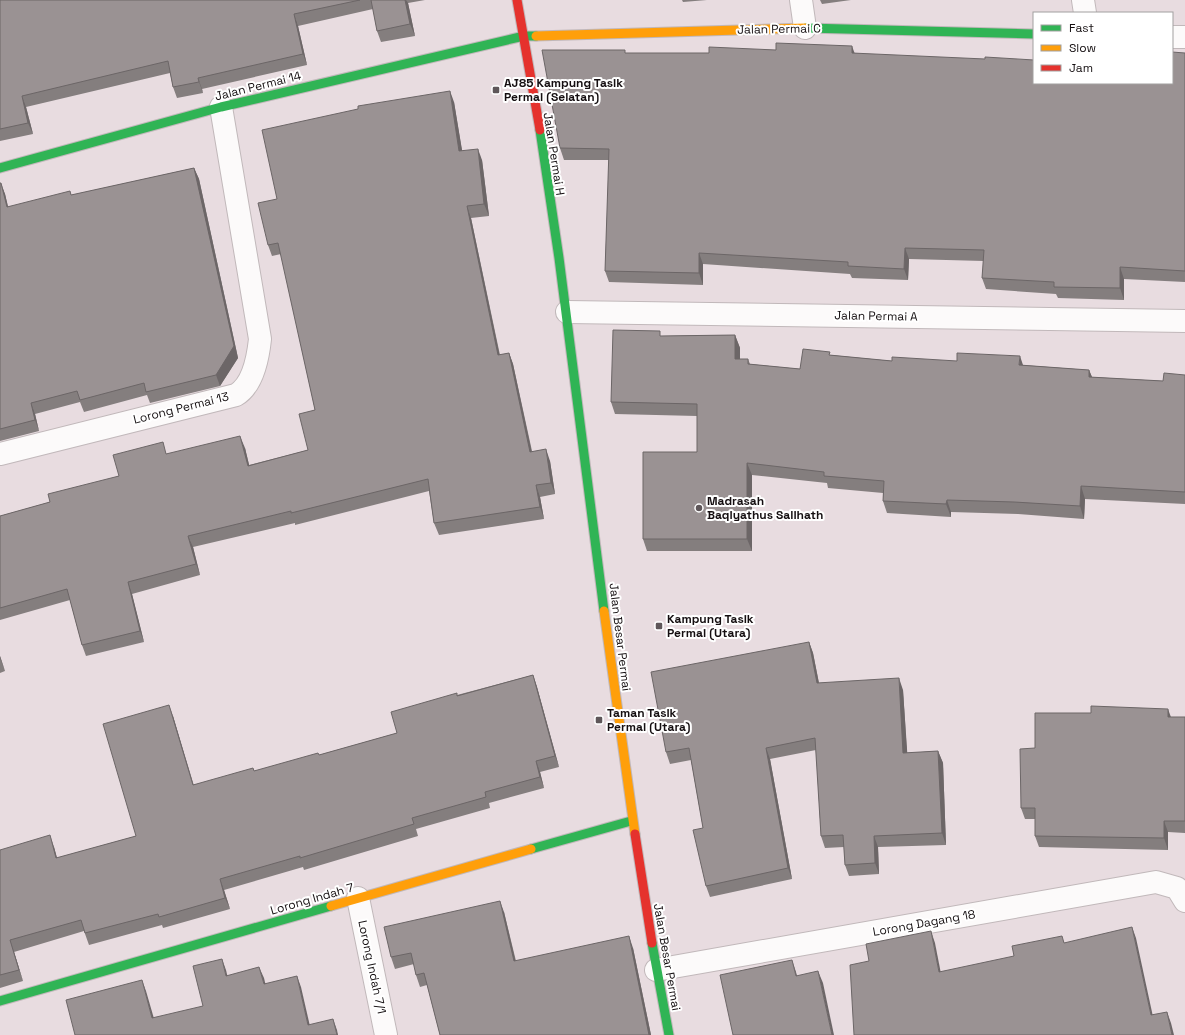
<svg xmlns="http://www.w3.org/2000/svg" width="1185" height="1035" font-family="'Space Grotesk',sans-serif">
  <style>
    .lines { fill: none; stroke-linecap: round; stroke-linejoin: round }
    .street-casing { stroke: #c1b8ba; stroke-width: 24 }
    .fast-casing { stroke: #c1b8ba; stroke-width: 11 }
    .slow-casing { stroke: #c1b8ba; stroke-width: 11 }
    .jam-casing { stroke: #c1b8ba; stroke-width: 11 }
    .street { stroke: #fcfafa; stroke-width: 22 }
    .fast { stroke: #30b455; stroke-width: 9 }
    .slow { stroke: #ff9f0a; stroke-width: 9 }
    .jam { stroke: #e5322d; stroke-width: 9 }
    .wall { fill: #847e7e }
    .shaded-wall { fill: #6c6667 }
    .building { fill: #9a9293; stroke: #6c6667 }
    .poi-dot { fill: #5e5659; stroke: #fff; stroke-width: 1.5 }
    .labels { text-anchor: middle; stroke-width: 4; stroke-linejoin: round; paint-order: stroke }
    .street-label { font-size: 12px; fill: #140e10; stroke: #fff }
    .poi-label { font-size: 12px; font-weight: bold; fill: #140e10; stroke: #fff; text-anchor: start }
  </style>
  <rect width="100%" height="100%" fill="#e8dce0"/>
  <g class="lines">
    <g class="street-casing">
      <g id="street">
        <polyline points="801,0 805,28"/>
        <polyline points="1083,0 1085,13"/>
        <polyline points="1172,37 1185,37"/>
        <polyline points="567,312 1185,321"/>
        <path d="M0,454l236,-59c17,-10 22,-37 24,-56l-39,-232"/>
        <polyline points="358,898 386,1035"/>
        <polyline points="656,970 1156,882 1177,888 1185,901"/>
      </g>
    </g>
    <g class="fast-casing">
      <g id="fast">
        <polyline points="806,28 1034,34"/>
        <polyline points="540,130 559,258 604,611"/>
        <polyline points="0,168 221,107 524,36 536,36"/>
        <polyline points="531,849 631,821"/>
        <polyline points="652,943 669,1035"/>
        <polyline points="0,1001 331,906"/>
      </g>
    </g>
    <g class="slow-casing">
      <g id="slow">
        <polyline points="536,36 806,28"/>
        <polyline points="604,611 635,834"/>
        <polyline points="331,906 531,849"/>
      </g>
    </g>
    <g class="jam-casing">
      <g id="jam">
        <polyline points="517,0 540,130"/>
        <polyline points="635,834 652,943"/>
      </g>
    </g>
    <use href="#street" class="street"/>
    <use href="#fast" class="fast"/>
    <use href="#slow" class="slow"/>
    <use href="#jam" class="jam"/>
  </g>
  <g class="wall">
    <polygon points="0,0 425,0 408,3 415,36 381,42 377,31 373,9 298,26 307,65 202,89 203,93 177,98 173,87 170,73 26,107 33,134 0,141"/>
    <polygon points="682,0 707,0 683,2"/>
    <polygon points="820,0 851,0 822,4"/>
    <polygon points="626,53 855,53 1034,83 1172,83 1185,53 1185,282 1124,279 1124,300 1058,298 1056,294 986,289 982,278 984,261 909,259 908,280 852,278 850,274 703,264 703,285 609,282 605,271 609,160 564,160 560,148"/>
    <polygon points="454,102 462,151 482,160 489,216 471,218 500,355 509,353 513,364 532,451 550,461 555,494 540,497 544,519 439,535 434,523 429,491 295,525 295,523 193,547 200,575 132,594 144,642 86,656 82,645 70,600 0,620 0,516 50,502 119,476 167,454 245,448 249,465 308,450 315,410 281,254 272,256 268,245 277,199"/>
    <polygon points="194,168 199,179 238,358 220,386 150,403 147,395 84,412 80,402 35,414 39,431 0,441 0,183 5,194 8,207 72,195"/>
    <polygon points="735,335 740,348 740,359 748,359 750,364 800,369 831,355 892,361 1023,365 1089,370 1092,377 1163,381 1185,375 1185,504 1085,499 1084,519 1018,514 951,512 951,517 887,513 883,501 883,493 828,488 827,483 752,475 752,551 647,551 643,539 697,452 697,416 615,414 611,402 662,336"/>
    <polygon points="809,642 813,653 819,683 903,690 907,753 938,751 943,763 946,845 878,847 879,874 849,876 845,865 844,847 825,848 821,836 816,750 770,759 792,879 710,897 706,886 703,828 691,760 670,764 666,752"/>
    <polygon points="0,656 5,671 0,673"/>
    <polygon points="533,675 537,687 559,767 540,772 544,788 489,803 490,808 416,829 418,836 304,870 303,867 224,890 230,909 163,928 162,925 89,945 84,931 14,952 23,981 0,988 0,850 54,847 57,858 136,836 173,716 193,785 254,771 319,755 397,733 457,695"/>
    <polygon points="1171,717 1185,717 1185,833 1168,832 1168,850 1039,847 1035,836 1035,819 1025,819 1021,808 1035,748"/>
    <polygon points="504,912 516,961 633,948 651,1035 440,1035 427,985 420,987 416,975 414,964 395,969 391,957"/>
  </g>
  <g class="shaded-wall">
    <polygon points="405,0 406,0 408,3 415,36 410,24"/>
    <polygon points="294,14 298,26 307,65 303,54"/>
    <polygon points="852,46 856,57 852,53"/>
    <polygon points="198,78 202,89 203,93 199,82"/>
    <polygon points="450,91 454,102 464,162 459,151"/>
    <polygon points="22,96 26,107 33,134 28,123"/>
    <polygon points="478,149 482,160 489,216 484,204"/>
    <polygon points="194,168 199,179 238,358 220,386 216,375"/>
    <polygon points="1,183 5,194 11,219 7,207"/>
    <polygon points="467,206 471,218 502,367 498,355"/>
    <polygon points="905,248 909,259 908,280 904,269"/>
    <polygon points="699,253 703,264 703,285 699,273"/>
    <polygon points="1120,267 1124,279 1124,300 1120,288"/>
    <polygon points="735,335 740,348 740,371 735,359"/>
    <polygon points="509,353 513,364 534,463 530,452"/>
    <polygon points="1020,356 1024,368 1019,365"/>
    <polygon points="1089,370 1094,382 1089,377"/>
    <polygon points="31,403 35,414 39,431 35,420"/>
    <polygon points="240,436 245,448 252,477 248,466"/>
    <polygon points="546,449 550,461 555,494 551,483"/>
    <polygon points="747,463 752,475 752,551 747,539"/>
    <polygon points="536,485 540,497 544,519 540,507"/>
    <polygon points="1081,486 1085,499 1084,519 1080,506"/>
    <polygon points="947,500 951,512 951,517 946,504"/>
    <polygon points="188,536 193,547 200,575 196,564"/>
    <polygon points="128,582 132,594 144,642 140,631"/>
    <polygon points="809,642 813,653 821,694 817,683"/>
    <polygon points="0,656 5,671 0,658"/>
    <polygon points="533,675 537,687 559,767 555,756"/>
    <polygon points="899,678 903,690 908,764 903,753"/>
    <polygon points="169,705 173,716 197,796 193,785"/>
    <polygon points="1168,709 1172,720 1168,717"/>
    <polygon points="766,748 770,759 792,879 788,868"/>
    <polygon points="938,751 943,763 946,845 942,833"/>
    <polygon points="536,761 540,772 544,788 540,777"/>
    <polygon points="1164,821 1168,832 1168,850 1164,838"/>
    <polygon points="50,835 54,847 60,869 56,858"/>
    <polygon points="874,836 878,847 879,874 875,863"/>
    <polygon points="220,879 224,890 230,909 225,898"/>
    <polygon points="500,901 504,912 518,972 514,961"/>
    <polygon points="1132,927 1136,938 1155,1026 1151,1015"/>
    <polygon points="931,931 935,943 943,984 939,972"/>
    <polygon points="629,936 633,948 651,1035 649,1035"/>
    <polygon points="10,940 14,952 23,981 19,970"/>
    <polygon points="222,959 226,970 230,987 226,976"/>
    <polygon points="792,960 796,972 800,987 796,976"/>
    <polygon points="259,967 264,978 268,995 264,984"/>
    <polygon points="818,971 823,983 834,1035 832,1035"/>
    <polygon points="297,976 301,987 312,1035 308,1025"/>
    <polygon points="142,980 146,991 157,1029 152,1018"/>
    <polygon points="1167,1012 1171,1023 1174,1035 1172,1035"/>
    <polygon points="333,1019 337,1030 338,1035 337,1035"/>
  </g>
  <g class="building">
    <polygon points="0,0 360,0 294,14 303,54 198,78 199,82 173,87 168,61 22,96 28,123 0,129"/>
    <polygon points="371,0 405,0 410,24 377,31"/>
    <polygon points="776,43 852,46 852,53 985,59 985,57 1034,60 1034,83 1172,83 1172,52 1185,53 1185,271 1120,267 1120,288 1054,287 1054,282 982,278 984,250 905,248 904,269 848,266 848,262 699,253 699,273 605,271 609,149 560,148 542,50 625,50 625,53 709,53 709,47 776,50"/>
    <polygon points="450,91 459,151 478,149 484,204 467,206 498,355 509,353 530,452 546,449 551,483 536,485 540,507 434,523 428,479 291,513 291,511 188,536 196,564 128,582 140,631 82,645 67,589 0,608 0,516 50,502 48,494 119,476 113,455 163,442 166,454 240,436 248,466 308,450 299,414 315,410 278,243 268,245 258,203 277,199 262,130 358,109 358,106"/>
    <polygon points="194,168 234,346 216,375 146,392 144,383 80,400 77,391 31,403 35,420 0,429 0,183 1,183 7,207 70,191 71,195"/>
    <polygon points="613,330 660,331 660,336 735,335 735,359 748,359 748,364 800,369 803,349 830,352 829,355 892,361 892,357 957,361 957,353 1020,356 1019,365 1089,370 1089,377 1163,381 1164,373 1185,375 1185,492 1081,486 1080,506 1014,502 947,500 946,504 883,501 884,481 824,476 824,472 747,463 747,539 643,539 643,452 697,452 697,404 611,402"/>
    <polygon points="809,642 817,683 899,678 903,753 938,751 942,833 874,836 875,863 845,865 843,835 821,836 815,738 766,748 788,868 706,886 693,830 703,828 689,748 666,752 651,672"/>
    <polygon points="533,675 555,756 536,761 540,777 485,792 486,797 412,818 414,824 300,858 300,856 220,879 225,898 159,917 158,914 85,933 81,920 10,940 19,970 0,975 0,850 50,835 56,858 136,836 103,724 169,705 193,785 253,768 254,771 318,753 319,755 397,733 391,712 457,693 457,696"/>
    <polygon points="1091,706 1168,709 1168,717 1185,717 1185,821 1164,821 1164,838 1035,836 1035,808 1021,808 1020,749 1035,748 1035,713 1091,713"/>
    <polygon points="500,901 514,961 629,936 649,1035 440,1035 424,973 416,975 411,953 391,957 384,927"/>
    <polygon points="1132,927 1151,1015 1167,1012 1172,1035 854,1035 850,965 869,961 866,944 931,931 939,972 1014,956 1012,946 1062,936 1064,943"/>
    <polygon points="222,959 226,976 259,967 264,984 297,976 308,1025 333,1019 337,1035 75,1035 66,1000 142,980 152,1018 203,1006 193,966"/>
    <polygon points="792,960 796,976 818,971 832,1035 733,1035 720,975"/>
  </g>
  <g class="poi-dot">
    <rect x="492" y="86" width="8" height="8" rx="2"/>
    <circle cx="699" cy="508" r="4"/>
    <rect x="655" y="622" width="8" height="8" rx="2"/>
    <rect x="595" y="716" width="8" height="8" rx="2"/>
  </g>
  <g class="labels">
    <g class="street-label">
      <text transform="translate(779 29) rotate(-1)" y="4">Jalan Permai C</text>
      <text transform="translate(258 86) rotate(-14)" y="4">Jalan Permai 14</text>
      <text transform="translate(554 154) rotate(81)" y="4">Jalan Permai H</text>
      <text transform="translate(876 316) rotate(1)" y="4">Jalan Permai A</text>
      <text transform="translate(181 408) rotate(-14)" y="4">Lorong Permai 13</text>
      <text transform="translate(620 637) rotate(83)" y="4">Jalan Besar Permai</text>
      <text transform="translate(312 899) rotate(-16)" y="4">Lorong Indah 7</text>
      <text transform="translate(924 923) rotate(-10)" y="4">Lorong Dagang 18</text>
      <text transform="translate(667 957) rotate(80)" y="4">Jalan Besar Permai</text>
      <text transform="translate(372 967) rotate(78)" y="4">Lorong Indah 7/1</text>
    </g>
    <g class="poi-label">
      <text x="504" y="87">AJ85 Kampung Tasik<tspan x="504" dy="14">Permai (Selatan)</tspan></text>
      <text x="707" y="505">Madrasah<tspan x="707" dy="14">Baqiyathus Salihath</tspan></text>
      <text x="667" y="623">Kampung Tasik<tspan x="667" dy="14">Permai (Utara)</tspan></text>
      <text x="607" y="717">Taman Tasik<tspan x="607" dy="14">Permai (Utara)</tspan></text>
    </g>
  </g>
  <rect x="1033" y="12" width="140" height="72" fill="#ffffff" stroke="#a19f9f"/>
  <rect x="1041" y="25" width="20" height="6" fill="#30b455" stroke="#a19f9f"/>
  <text x="1069" y="32" font-size="12" fill="#140e10">Fast</text>
  <rect x="1041" y="45" width="20" height="6" fill="#ff9f0a" stroke="#a19f9f"/>
  <text x="1069" y="52" font-size="12" fill="#140e10">Slow</text>
  <rect x="1041" y="65" width="20" height="6" fill="#e5322d" stroke="#a19f9f"/>
  <text x="1069" y="72" font-size="12" fill="#140e10">Jam</text>
</svg>
